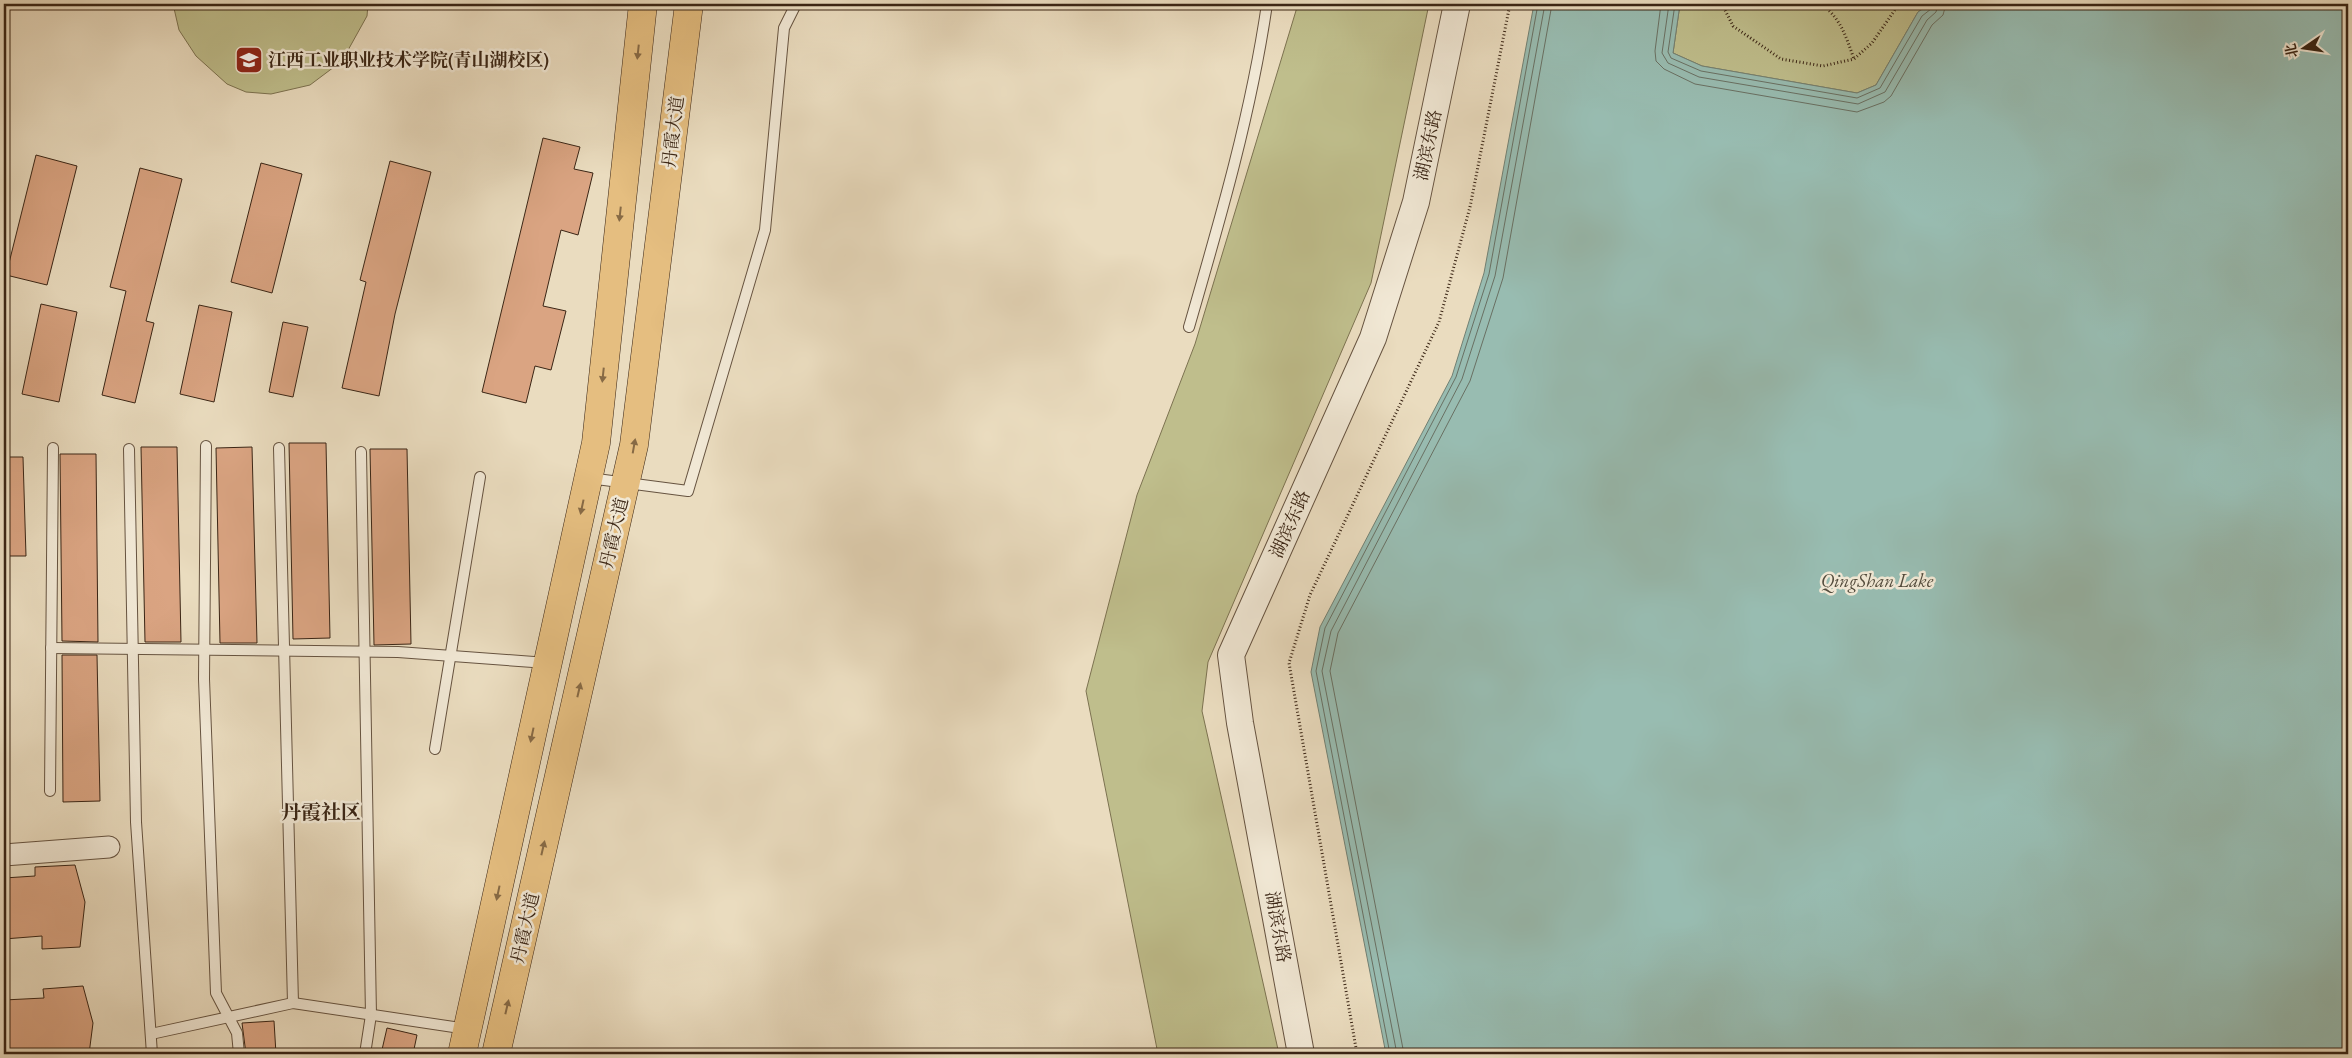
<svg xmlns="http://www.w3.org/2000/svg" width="2352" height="1058" font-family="'EB Garamond','Noto Serif SC',serif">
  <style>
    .green { fill: #bfbe8c; stroke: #7c7250 }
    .water { fill: #98bcb1; stroke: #728073 }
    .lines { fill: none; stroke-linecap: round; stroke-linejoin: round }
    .shore { stroke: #697063; stroke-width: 1 }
    .building { fill: #daa482; stroke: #3a2515 }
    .service-casing { stroke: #665340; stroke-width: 12 }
    .minor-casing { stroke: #665340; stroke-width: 23 }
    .tertiary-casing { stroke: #665340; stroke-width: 28 }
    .primary-casing { stroke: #3a2515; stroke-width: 29 }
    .path { stroke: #3a2515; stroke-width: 3; stroke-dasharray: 1 2.5; stroke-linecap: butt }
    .service { stroke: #f1e8d5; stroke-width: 10 }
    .minor { stroke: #f1e8d5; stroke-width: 21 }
    .tertiary { stroke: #f1e8d5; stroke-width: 26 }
    .primary { stroke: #e5be80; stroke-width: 28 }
    .oneway { fill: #876a45 }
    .labels { text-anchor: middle; stroke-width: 5; stroke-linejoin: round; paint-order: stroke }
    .poi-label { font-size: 18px; font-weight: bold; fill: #3a2515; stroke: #f1e8d5; text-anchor: start }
    .street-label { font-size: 18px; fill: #3a2515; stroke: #f1e8d5 }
    .water-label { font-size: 19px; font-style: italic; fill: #524b3c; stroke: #f1e8d5 }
    .quarter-label { font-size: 20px; font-weight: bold; fill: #3a2515; stroke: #f1e8d5 }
  </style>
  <rect width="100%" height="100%" fill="#eadcbf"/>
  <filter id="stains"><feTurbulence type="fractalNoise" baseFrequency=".004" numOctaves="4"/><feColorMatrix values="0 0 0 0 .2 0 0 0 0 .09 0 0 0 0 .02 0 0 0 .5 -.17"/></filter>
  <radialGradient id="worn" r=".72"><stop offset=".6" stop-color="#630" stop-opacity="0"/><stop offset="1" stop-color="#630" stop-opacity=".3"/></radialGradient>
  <g class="green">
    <polygon points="173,4 368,4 367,16 342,61 310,85 271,94 246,92 227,84 196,56 179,30"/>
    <polygon points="1298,4 1429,4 1371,283 1208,662 1202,711 1279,1054 1158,1054 1086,691 1137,495 1195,344"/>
    <polygon points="1680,4 1930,4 1918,12 1876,85 1857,93 1702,66 1673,53"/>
  </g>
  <polygon class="water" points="1534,4 1680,4 1673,53 1702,66 1857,93 1876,85 1918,12 1930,4 2348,4 2348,1054 1386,1054 1311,672 1320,627 1452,376 1484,273"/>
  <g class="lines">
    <g class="shore">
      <polyline points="1661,4 1655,51 1656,61 1664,69 1695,84 1857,112 1884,102 1891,96 1932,25 1943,15 1946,4"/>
      <polyline points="1669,4 1662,53 1668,63 1699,77 1858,104 1885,92 1927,20 1936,12 1938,4"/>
      <polyline points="1675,4 1668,52 1671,58 1701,71 1857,98 1880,88 1922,16 1931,9 1932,4"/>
      <polyline points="1390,1054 1316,671 1325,628 1456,377 1489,274 1538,4"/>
      <polyline points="1397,1054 1322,671 1331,631 1462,379 1495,276 1545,4"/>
      <polyline points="1404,1054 1330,671 1338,633 1470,381 1503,278 1552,4"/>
    </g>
  </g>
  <g class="building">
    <polygon points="543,138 580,147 574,169 593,173 578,235 561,230 543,306 566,311 551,370 535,366 526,403 482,392"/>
    <polygon points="36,155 77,166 47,285 6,275"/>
    <polygon points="390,161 431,172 395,314 379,396 342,388 366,282 360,280"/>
    <polygon points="261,163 302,174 272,293 231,282"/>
    <polygon points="140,168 182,179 146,321 154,323 135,403 102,395 126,291 110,287"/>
    <polygon points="41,304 77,312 59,402 22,394"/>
    <polygon points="199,305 232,312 214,402 180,394"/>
    <polygon points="283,322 308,327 293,397 269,392"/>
    <polygon points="289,443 326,443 330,638 293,639"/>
    <polygon points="141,447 177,447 181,642 145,642"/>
    <polygon points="252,447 257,643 220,643 216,448"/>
    <polygon points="370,449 407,449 411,644 374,645"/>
    <polygon points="60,454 96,454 98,642 62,641"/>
    <polygon points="4,457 23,457 26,556 4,556"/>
    <polygon points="62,655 97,655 100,801 63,802"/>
    <polygon points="75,865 85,902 80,947 42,949 42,936 4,939 4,878 35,876 35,867"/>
    <polygon points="83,986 93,1023 89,1054 4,1054 4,1000 44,998 43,989"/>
    <polygon points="274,1021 276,1054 246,1054 242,1023"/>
    <polygon points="387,1028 417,1035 413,1054 381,1054"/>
  </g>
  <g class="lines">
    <g class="service-casing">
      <g id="service">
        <path d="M1189,327c31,-107 62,-213 78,-323"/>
        <polyline points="206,446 204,679 216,993 237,1033 239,1054"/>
        <polyline points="279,448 293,1003"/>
        <polyline points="129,449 136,822 152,1054"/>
        <polyline points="361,452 371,1015 365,1054"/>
        <polyline points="589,478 688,491 765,230 784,28 796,4"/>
        <polyline points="51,648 398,652 547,663"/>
        <polyline points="435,749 480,477"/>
        <polyline points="50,791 53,448"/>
        <polyline points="151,1034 293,1003 467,1029"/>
      </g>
    </g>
    <g class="minor-casing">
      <polyline id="minor" points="4,855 109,847"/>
    </g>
    <g class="tertiary-casing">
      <polyline id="tertiary" points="1301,1054 1240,723 1231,655 1373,338 1416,202 1457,4"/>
    </g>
    <g class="primary-casing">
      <g id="primary">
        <polyline points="462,1054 596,443 643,4"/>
        <polyline points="496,1054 634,445 689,4"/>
      </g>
    </g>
    <g class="path">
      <polyline points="1722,4 1733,26 1781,59 1823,66 1854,59 1872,43 1899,4"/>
      <path d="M1821,4c20,14 25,33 33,55"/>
      <polyline points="1357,1054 1289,663 1310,595 1439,322 1470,207 1510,4"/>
    </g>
    <use href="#service" class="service"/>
    <use href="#minor" class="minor"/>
    <use href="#tertiary" class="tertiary"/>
    <use href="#primary" class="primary"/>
  </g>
  <defs><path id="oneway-solid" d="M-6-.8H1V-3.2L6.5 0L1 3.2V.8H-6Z" transform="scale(1.25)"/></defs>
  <g class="oneway">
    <use href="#oneway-solid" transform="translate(638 52) rotate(96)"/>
    <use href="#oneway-solid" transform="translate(620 214) rotate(96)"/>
    <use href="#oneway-solid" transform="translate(603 375) rotate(96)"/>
    <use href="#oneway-solid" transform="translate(634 446) rotate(-80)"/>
    <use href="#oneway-solid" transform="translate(582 507) rotate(102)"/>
    <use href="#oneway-solid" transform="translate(579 690) rotate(-77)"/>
    <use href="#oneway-solid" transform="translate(532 735) rotate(102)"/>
    <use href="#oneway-solid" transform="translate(543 848) rotate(-77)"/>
    <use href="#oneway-solid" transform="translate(498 893) rotate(102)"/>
    <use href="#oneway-solid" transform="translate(507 1007) rotate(-77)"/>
  </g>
  <defs>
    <g id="university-square" transform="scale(1.4375)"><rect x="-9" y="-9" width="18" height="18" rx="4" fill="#8f2418" stroke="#f1e8d5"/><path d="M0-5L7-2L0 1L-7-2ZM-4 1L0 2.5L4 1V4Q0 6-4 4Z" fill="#fff"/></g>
  </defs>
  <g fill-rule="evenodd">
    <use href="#university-square" x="249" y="60"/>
  </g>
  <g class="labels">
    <g class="poi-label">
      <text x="268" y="66">江西工业职业技术学院(青山湖校区)</text>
    </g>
    <g class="street-label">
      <text transform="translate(673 132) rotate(-83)" y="6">丹霞大道</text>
      <text transform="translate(1428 145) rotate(-78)" y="6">湖滨东路</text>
      <text transform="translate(1290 524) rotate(-66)" y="6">湖滨东路</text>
      <text transform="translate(614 533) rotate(-77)" y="6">丹霞大道</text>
      <text transform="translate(1278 927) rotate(80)" y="6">湖滨东路</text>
      <text transform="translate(525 928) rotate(-77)" y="6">丹霞大道</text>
    </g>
    <g class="water-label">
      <text x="1877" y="587">QingShan Lake</text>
    </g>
    <g class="quarter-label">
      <text x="321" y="819">丹霞社区</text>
    </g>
  </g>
  <rect width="2352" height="1058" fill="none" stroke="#eadcbf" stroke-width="20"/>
  <rect x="5" y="5" width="2342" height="1048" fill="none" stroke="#3a2515" stroke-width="2.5"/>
  <rect x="10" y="10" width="2332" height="1038" fill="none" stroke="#3a2515"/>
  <g transform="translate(2304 48) rotate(257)" stroke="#f1e8d5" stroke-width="4" paint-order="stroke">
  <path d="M0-4L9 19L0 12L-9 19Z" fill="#3a2515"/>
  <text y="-8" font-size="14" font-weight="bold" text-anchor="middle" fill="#3a2515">北</text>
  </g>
  <rect width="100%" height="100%" filter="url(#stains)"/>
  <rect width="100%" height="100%" fill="url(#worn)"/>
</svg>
